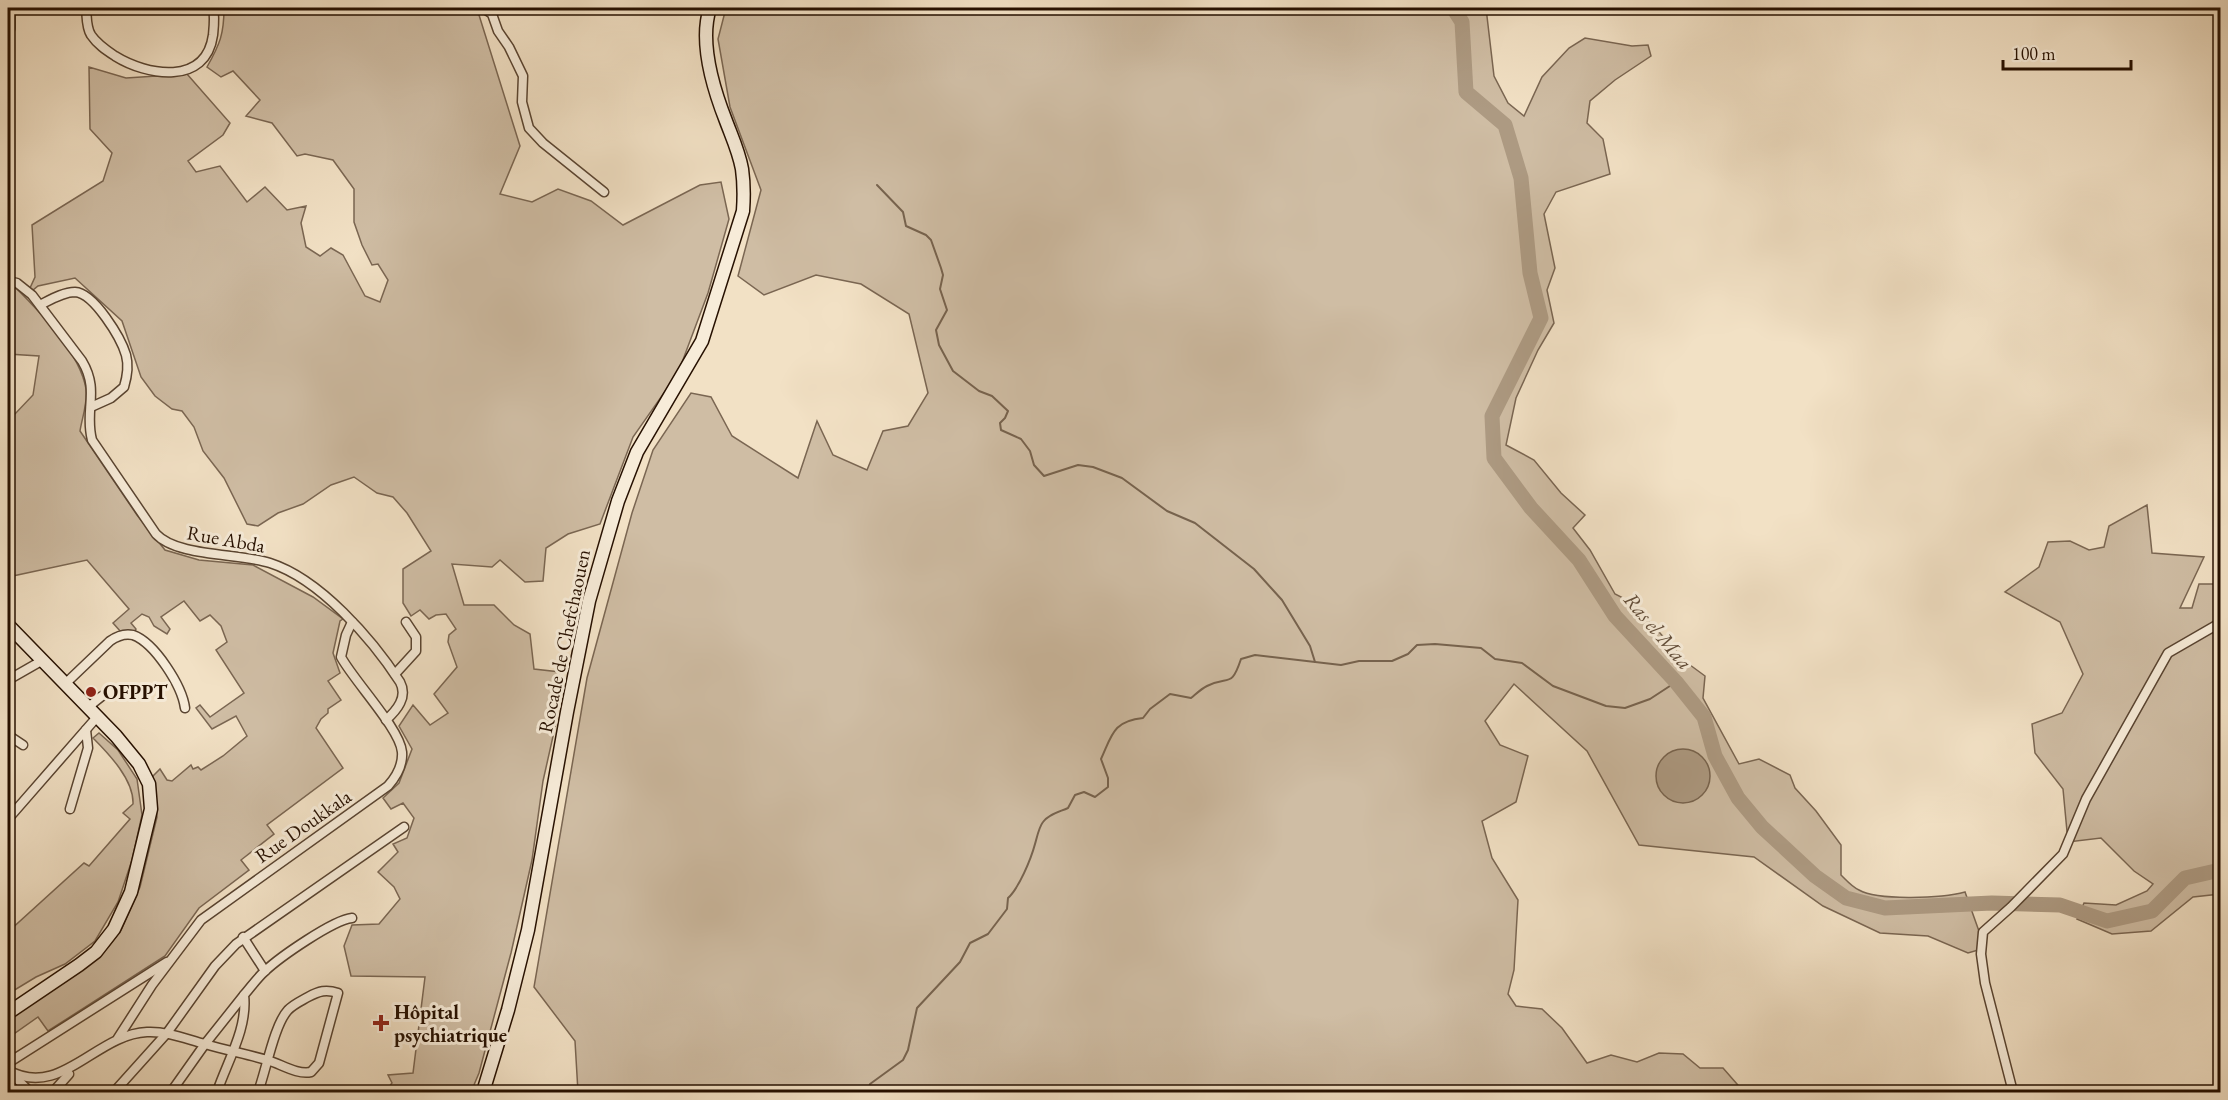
<svg xmlns="http://www.w3.org/2000/svg" width="2228" height="1100" font-family="'EB Garamond',serif">
  <style>
    .green { fill: #cfbda4; stroke: #7a6652; stroke-width: 1.5 }
    .water { fill: #ad9a82; stroke: #77634e; stroke-width: 1.5 }
    .lines { fill: none; stroke-linecap: round; stroke-linejoin: round }
    .stream { stroke: #77634e; stroke-width: 2 }
    .river { stroke: #ad9a82; stroke-width: 15 }
    .street-casing { stroke: #594431; stroke-width: 11 }
    .secondary-casing { stroke: #261000; stroke-width: 15 }
    .street { stroke: #f7ecd9; stroke-width: 8 }
    .secondary { stroke: #f7ecd9; stroke-width: 12 }
    .poi-dot { fill: #8f2418; stroke: #f7ecd9; stroke-width: 2 }
    .labels { text-anchor: middle; stroke-width: 6; stroke-linejoin: round; paint-order: stroke }
    .street-label { font-size: 20px; fill: #261000; stroke: #f7ecd9 }
    .poi-label { font-size: 20px; font-weight: bold; fill: #261000; stroke: #f7ecd9; text-anchor: start }
    .water-label { font-size: 21px; font-style: italic; fill: #634e3a; stroke: #f7ecd9 }
  </style>
  <rect width="100%" height="100%" fill="#f2e1c5"/>
  <filter id="stains"><feTurbulence type="fractalNoise" baseFrequency=".00333" numOctaves="4"/><feColorMatrix values="0 0 0 0 .2 0 0 0 0 .09 0 0 0 0 .02 0 0 0 .5 -.17"/></filter>
  <radialGradient id="worn" r=".72"><stop offset=".6" stop-color="#630" stop-opacity="0"/><stop offset="1" stop-color="#630" stop-opacity=".3"/></radialGradient>
  <g class="green">
    <path d="M224,8h244l11,7 41,131 -20,48 32,8 26,-13 33,12 32,24 77,-40 21,-3 8,37 -21,74 -30,80 -45,64 -33,87 -32,10 -22,14 -3,33 -18,1 -25,-22 -8,7 -40,-3 12,41h30l20,20 16,9 4,35 26,3 -4,51 -13,58 -11,79 -21,93 -32,120 -8,19h-86l7,-9 -4,-8 25,-2 12,-96 -74,-1 -7,-30 8,-21 27,-1 21,-25 -6,-12 -16,-15 20,-20 -5,-8 14,-6 7,-20 -11,-15 -12,6 -8,-11 16,-15 13,-34 -13,-23 14,-21 17,20 18,-12 -14,-19 23,-27 -9,-25 1,-7 7,-6 -10,-15 -10,1 -7,4 -9,-9 -9,6 -8,-13v-34l28,-18 -24,-38 -14,-16 -16,-4 -23,-16 -23,8 -28,19 -25,9 -20,13 -11,-2 -23,-46 -21,-27 -9,-24 -12,-16 -10,-2 -17,-13 -14,-19 -19,-56 -47,-43 -37,8 -5,4 -3,-2 5,-11 -3,-52 71,-44 9,-28 -22,-24 -1,-62 37,11 61,-4 43,49 -7,12 -35,26 8,11 24,-6 27,36 18,-15 22,23 19,-4 -5,17 5,24 14,9 11,-8 12,7 22,41 15,6 8,-22 -10,-16 -6,1 -10,-20 -8,-23v-33l-21,-29 -28,-6 -8,2 -25,-33 -26,-7 14,-16 -27,-29 -12,6 -14,-10c13,-23 17,-33 17,-59z"/>
    <path d="M726,8h760l8,68 14,27 16,13 18,-39 27,-29 16,-10 47,8 16,-1 3,11 -36,24 -25,21 -3,22 16,16 7,35 -54,18 -12,22 11,54 -8,22 7,33 -16,27 -22,48 -10,47 28,15 27,33 24,22 -12,13 17,22 25,44 18,9 53,59 19,14 -2,22 36,66 20,-5 31,16 5,13 21,23 25,34v30c5,5 11,12 18,15 19,11 84,8 106,2l20,56 -17,5 -40,-17 -48,-3 -57,-27 -69,-49 -115,-12 -52,-94 -73,-67 -29,37 15,24 28,11 -12,46 -34,19 10,37 26,42 -4,70 -6,24 8,12 26,3 20,19 25,35 24,-8 26,7 22,-9 24,1 17,14h23l21,24h-1166l-3,-51 -41,-54 53,-309 45,-165 21,-63 38,-57 20,4 21,39 66,42 19,-57 16,34 34,15 16,-39 25,-5 20,-33 -19,-79 -48,-30 -45,-9 -52,20 -26,-19 23,-86 -31,-83 -12,-68z"/>
    <path d="M8,287h7c25,25 65,66 71,102 2,13 -4,29 -6,42l57,84 28,35 34,10 54,5 60,32 30,22 -3,2 -7,32 7,20 -12,8 13,19 -13,9v4l-7,6 -5,9 27,40 -76,57 7,9 -33,26 8,10 -50,38 -34,48 -117,75 -10,-14 -30,21v-21l83,-57 18,-14 12,-16 19,-43 17,-70 -4,-41 7,-7 7,11 5,1 19,-16 2,4 5,-2 3,3 22,-14 24,-20 -11,-20 -24,13 -16,-21 4,-3 10,12 34,-24 -28,-43 11,-8 -6,-16 -11,-11 -10,6 -16,-20 -23,16 9,12 -3,5 -13,-8 -5,-9 -7,-3 -11,9 5,6 -1,2 -14,1 -8,-9 16,-14 -42,-49 -79,17v-165l7,2 18,-19 6,-39 -31,-2z"/>
    <polygon points="2147,505 2152,553 2204,557 2180,608 2192,608 2199,584 2220,584 2220,894 2193,897 2151,931 2112,934 2077,919 2084,903 2116,905 2147,891 2153,884 2134,871 2101,838 2068,842 2063,789 2035,753 2032,724 2062,713 2083,674 2060,622 2005,592 2039,567 2048,542 2070,541 2089,550 2104,547 2109,526"/>
    <path d="M99,733l19,17 19,29 5,36 -10,45 -14,42 -23,39 -30,23 -29,13 -23,14h-5v-62l1,2 75,-68 5,3 41,-47 -7,-6 10,-9c1,-24 -24,-50 -40,-66z"/>
  </g>
  <circle class="water" cx="1683" cy="776" r="27"/>
  <g class="lines">
    <g class="stream">
      <polyline points="877,185 903,212 906,226 926,235 931,240 941,268 943,275 940,289 947,310 936,330 939,345 953,371 979,391 992,396 1008,411 1005,418 1000,423 1001,430 1021,439 1030,451 1034,465 1044,476 1078,465 1093,467 1122,478 1167,511 1195,523 1254,569 1282,600 1310,646 1315,662"/>
      <path d="M867,1092l3,-8 33,-24 5,-10 9,-42 43,-46 10,-19 18,-9 19,-25 1,-11c11,-10 23,-39 27,-54 2,-7 4,-17 8,-22 6,-8 16,-10 25,-14l7,-13 9,-3 11,5 13,-10v-9l-7,-19c11,-24 12,-38 42,-41l7,-9 20,-15 21,4c5,-4 10,-9 16,-12 22,-11 24,3 34,-27l14,-4 86,10 18,-4h33l16,-7 9,-9 18,-1 46,4 14,11 27,4 31,23 53,20 19,2 25,-9 26,-17"/>
    </g>
    <polyline class="river" points="1453,8 1462,22 1466,92 1505,125 1521,178 1530,273 1541,318 1492,416 1494,458 1531,508 1579,560 1615,616 1676,682 1704,717 1715,756 1738,798 1762,827 1815,876 1846,898 1885,908 1992,903 2060,905 2107,921 2152,911 2185,878 2220,870"/>
    <g class="street-casing">
      <g id="street">
        <path d="M86,8c1,9 0,19 5,27 6,9 15,15 24,21 32,20 91,30 98,-21 1,-10 2,-18 0,-27"/>
        <polyline points="483,8 492,14 498,31 509,47 523,76 522,102 529,128 543,143 604,192"/>
        <path d="M8,281l9,2 15,12 50,66c18,30 2,49 10,79l64,94c21,23 83,19 114,29 50,16 102,76 130,119 8,15 -3,28 -14,38"/>
        <path d="M40,305c10,-5 23,-13 35,-13 19,1 46,46 51,63 3,11 1,22 -2,32l-13,11 -20,9"/>
        <polyline points="395,674 416,651 416,637 406,622"/>
        <polyline points="8,680 43,660"/>
        <path d="M65,684l45,-43c7,-5 14,-8 23,-6 22,8 49,51 52,73"/>
        <path d="M88,708c20,-19 25,-21 52,-14"/>
        <polyline points="8,735 23,745"/>
        <polyline points="70,809 88,748 86,730"/>
        <polyline points="8,819 97,717"/>
        <polyline points="243,937 265,971"/>
        <path d="M118,1038l34,-53 49,-65 187,-134c8,-9 15,-21 14,-34 -2,-23 -48,-71 -61,-95l5,-22 6,-13"/>
        <polyline points="8,1063 167,962"/>
        <path d="M8,1070c52,30 88,-36 139,-38 20,-1 39,7 58,12 20,6 41,10 62,16 14,4 30,15 44,12l8,-9 19,-70c-12,-4 -19,-2 -30,4 -7,4 -14,7 -20,13 -14,15 -22,61 -30,82"/>
        <polyline points="17,1079 30,1092"/>
        <polyline points="53,1092 69,1074"/>
        <polyline points="114,1092 167,1033 215,966 236,944 404,827"/>
        <polyline points="171,1092 205,1044 244,995"/>
        <path d="M217,1092c10,-30 31,-64 27,-97 7,-8 13,-17 21,-24 15,-14 68,-51 87,-53"/>
        <polyline points="2013,1092 1985,983 1981,954 1983,932 2011,907 2063,854 2086,799 2168,653 2220,623"/>
      </g>
    </g>
    <g class="secondary-casing">
      <g id="secondary">
        <polyline points="8,9 8,29"/>
        <polyline points="8,625 116,736 139,764 149,784 151,809 131,892 114,929 96,952 79,965 8,1013"/>
        <path d="M483,1092l25,-82 20,-80 39,-218 22,-111 11,-38 18,-62 19,-49 65,-111 41,-130c1,-14 1,-28 -1,-42 -3,-17 -10,-32 -16,-48 -13,-33 -27,-79 -16,-113"/>
      </g>
    </g>
    <use href="#street" class="street"/>
    <use href="#secondary" class="secondary"/>
  </g>
  <g class="poi-dot">
    <circle cx="91" cy="692" r="6"/>
    <path d="M378 1014h6v6h6v6h-6v6h-6v-6h-6v-6h6z"/>
  </g>
  <g class="labels">
    <g class="street-label">
      <text transform="translate(226 539) rotate(10)" y="7">Rue Abda</text>
      <text transform="translate(564 641) rotate(-78)" y="7">Rocade de Chefchaouen</text>
      <text transform="translate(303 826) rotate(-35)" y="7">Rue Doukkala</text>
    </g>
    <g class="poi-label">
      <text x="103" y="699">OFPPT</text>
      <text x="394" y="1019">Hôpital<tspan x="394" dy="23">psychiatrique</tspan></text>
    </g>
    <g class="water-label">
      <text transform="translate(1658 631) rotate(50)" y="7">Ras el Maa</text>
    </g>
  </g>
  <rect width="2228" height="1100" fill="none" stroke="#f2e1c5" stroke-width="30"/>
  <rect x="9" y="9" width="2210" height="1082" fill="none" stroke="#261000" stroke-width="3"/>
  <rect x="15" y="15" width="2198" height="1070" fill="none" stroke="#261000" stroke-width="1.5"/>
  <path d="M2003 60v9h128v-9" fill="none" stroke="#261000" stroke-width="3"/>
  <text x="2012" y="60" font-size="18" fill="#261000" stroke="#f7ecd9" stroke-width="4.5" paint-order="stroke">100 m</text>
  <rect width="100%" height="100%" filter="url(#stains)"/>
  <rect width="100%" height="100%" fill="url(#worn)"/>
</svg>
